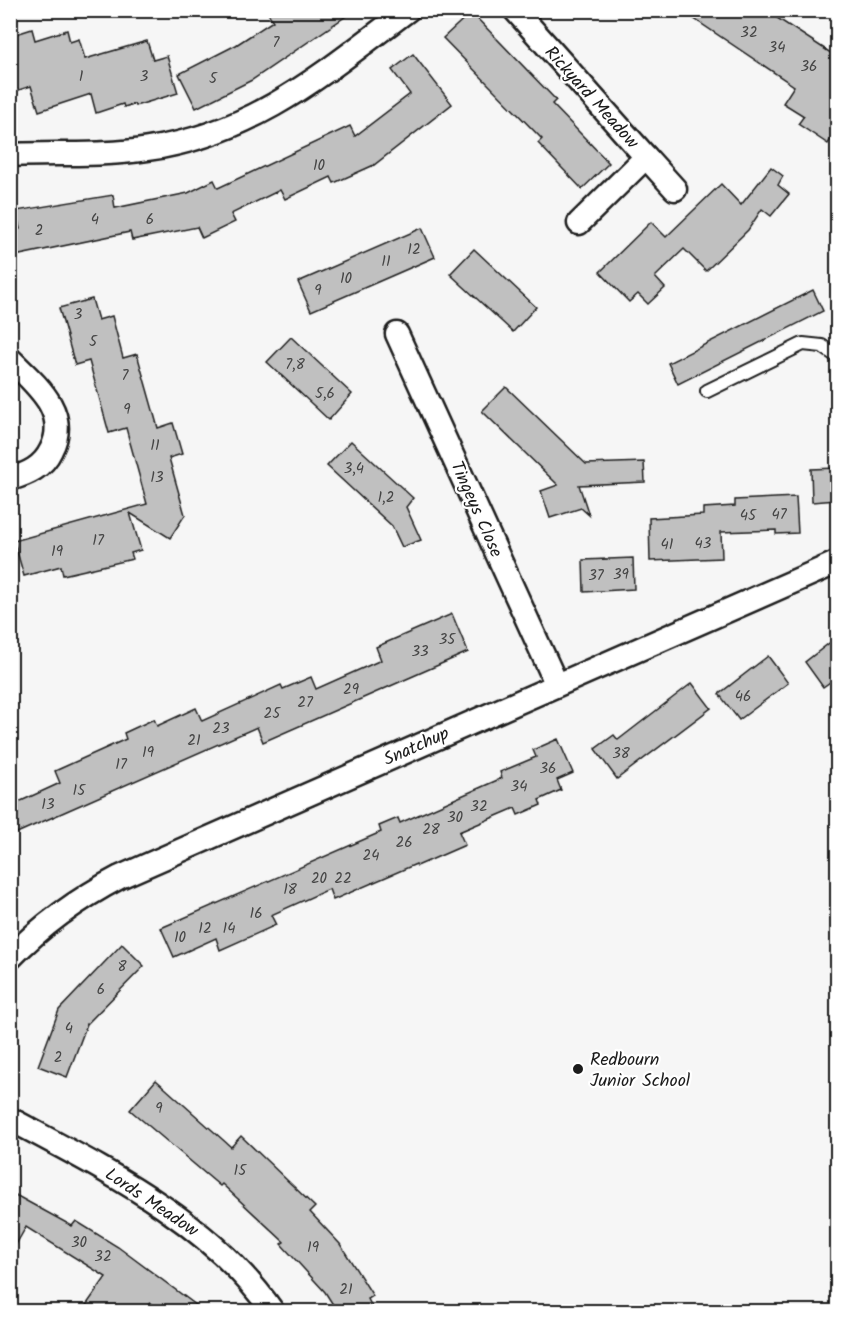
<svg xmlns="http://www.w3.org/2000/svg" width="848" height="1322" font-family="Kalam,sans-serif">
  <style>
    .building { fill: #c0c0c0; stroke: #1c1c1c; stroke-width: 1.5 }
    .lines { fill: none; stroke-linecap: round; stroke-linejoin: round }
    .service-casing { stroke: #1c1c1c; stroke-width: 16 }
    .minor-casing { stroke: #1c1c1c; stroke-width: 27 }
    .service { stroke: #fff; stroke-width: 12 }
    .minor { stroke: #fff; stroke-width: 22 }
    .poi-dot { fill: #1c1c1c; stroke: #fff; stroke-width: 2 }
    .labels { text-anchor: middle; stroke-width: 4.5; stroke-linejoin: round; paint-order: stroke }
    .number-label { font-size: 15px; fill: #454545 }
    .street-label { font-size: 18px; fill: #1c1c1c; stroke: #fff }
    .poi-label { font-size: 18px; fill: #1c1c1c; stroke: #fff; text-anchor: start }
  </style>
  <rect width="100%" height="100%" fill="#f6f6f6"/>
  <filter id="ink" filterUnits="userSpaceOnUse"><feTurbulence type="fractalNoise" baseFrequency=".0167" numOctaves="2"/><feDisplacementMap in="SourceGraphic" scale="12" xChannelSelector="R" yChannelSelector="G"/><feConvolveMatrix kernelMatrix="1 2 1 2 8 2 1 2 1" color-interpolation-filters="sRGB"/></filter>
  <g filter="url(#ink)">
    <g class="building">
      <polygon points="266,10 355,10 252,80 196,108 179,74 236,45 273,21"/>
      <polygon points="681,10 765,10 837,57 837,130 828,144 798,124 804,116 783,103 794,86"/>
      <polygon points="471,12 556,100 552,104 609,163 582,189 538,143 542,139 443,38"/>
      <polygon points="32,29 35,40 67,30 70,42 79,39 85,59 147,41 153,60 167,56 178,93 135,106 134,104 124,107 123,104 96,113 91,94 39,111 31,86 10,93 10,36"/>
      <polygon points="413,54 452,104 374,165 334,183 331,177 285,199 280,190 231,214 235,222 202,238 197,227 132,240 130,232 10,257 10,231 20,229 16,211 113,195 115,208 188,193 214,180 218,188 350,126 355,136 410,94 392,70"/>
      <polygon points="771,167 783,176 778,185 789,194 771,216 762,209 748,230 706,271 684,249 655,277 665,288 648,304 638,294 629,302 600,272 651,222 666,237 721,184 741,205"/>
      <polygon points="422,228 435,257 311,311 298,282"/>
      <polygon points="474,249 536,307 513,332 450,274"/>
      <polygon points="813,290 823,311 678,384 668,363"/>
      <polygon points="92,299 98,320 112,316 123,358 137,354 158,428 173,423 182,454 169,458 185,515 170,538 130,513 141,550 131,553 133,559 63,575 61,566 24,576 14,541 147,504 126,428 109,433 89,361 75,365 59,308"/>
      <polygon points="291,337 352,394 329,420 267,362"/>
      <polygon points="506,387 586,464 644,462 645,482 579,485 589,515 581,508 550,518 541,491 558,485 482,411"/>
      <polygon points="351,441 413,498 406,507 421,540 402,547 392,526 327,466"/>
      <polygon points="837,468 837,500 812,502 811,469"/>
      <polygon points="796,497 798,533 776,534 776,530 721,532 722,558 650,561 649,518 703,515 703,508 735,506 735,500"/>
      <polygon points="633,558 634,589 584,592 583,560"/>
      <polygon points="452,614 468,652 263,742 257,727 10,836 10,806 60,783 55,771 126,739 124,733 154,719 157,726 196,708 202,721 281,685 283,689 311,677 316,689 381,660 376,647"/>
      <polygon points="837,637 837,677 823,687 805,662"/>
      <polygon points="768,656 788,683 739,720 719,694"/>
      <polygon points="692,683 711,708 617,779 595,749 614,735 618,740"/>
      <polygon points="558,739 573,773 557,780 561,790 539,800 541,805 518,815 515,808 459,832 465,845 417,866 416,864 333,900 329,889 271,915 276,925 220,950 216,938 174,957 161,928 381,832 379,826 398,818 400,823 502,778 500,772 536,757 533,750"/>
      <polygon points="122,944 144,966 87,1024 67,1077 38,1066 59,1010"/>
      <polygon points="156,1080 231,1147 241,1136 315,1207 310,1212 340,1244 373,1296 368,1299 374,1311 337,1311 325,1292 281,1244 284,1242 222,1184 220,1186 130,1110"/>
      <polygon points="10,1192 72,1226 76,1221 118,1247 204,1311 152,1311 156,1307 150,1303 143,1311 82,1311 106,1277 26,1227 10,1255"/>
    </g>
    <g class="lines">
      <g class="service-casing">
        <polyline id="service" points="707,391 803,344 822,346 838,357"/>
      </g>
      <g class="minor-casing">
        <g id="minor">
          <polyline points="515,10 646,157 579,223"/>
          <path d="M10,155c46,-2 94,1 138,-6 108,-16 176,-76 260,-139"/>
          <polyline points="646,157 675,189"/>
          <polyline points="397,334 556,683"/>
          <path d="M10,359c25,25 61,53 41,91 -8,17 -23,24 -41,29"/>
          <path d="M10,958c33,-34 68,-59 110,-81l718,-315"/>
          <path d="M10,1119c95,51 200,102 263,193"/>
        </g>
      </g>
      <use href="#service" class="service"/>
      <use href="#minor" class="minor"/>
    </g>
  </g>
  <circle class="poi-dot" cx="578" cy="1069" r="6"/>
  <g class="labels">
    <g class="number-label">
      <text x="749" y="37">32</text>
      <text x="276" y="47">7</text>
      <text x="777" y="52">34</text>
      <text x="809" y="71">36</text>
      <text x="81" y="81">1</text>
      <text x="144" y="81">3</text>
      <text x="213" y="83">5</text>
      <text x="319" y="170">10</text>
      <text x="95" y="224">4</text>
      <text x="150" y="224">6</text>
      <text x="39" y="235">2</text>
      <text x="414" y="254">12</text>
      <text x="386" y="266">11</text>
      <text x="346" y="283">10</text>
      <text x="318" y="295">9</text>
      <text x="78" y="319">3</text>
      <text x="93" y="346">5</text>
      <text x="295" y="369">7,8</text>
      <text x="125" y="380">7</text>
      <text x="325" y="398">5,6</text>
      <text x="127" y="414">9</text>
      <text x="155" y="450">11</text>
      <text x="354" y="473">3,4</text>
      <text x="157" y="482">13</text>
      <text x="386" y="502">1,2</text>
      <text x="779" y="519">47</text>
      <text x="748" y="520">45</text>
      <text x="98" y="545">17</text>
      <text x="703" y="548">43</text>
      <text x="667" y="549">41</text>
      <text x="57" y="556">19</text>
      <text x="621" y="579">39</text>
      <text x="596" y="580">37</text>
      <text x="447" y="644">35</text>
      <text x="420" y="656">33</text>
      <text x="351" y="694">29</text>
      <text x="743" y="701">46</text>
      <text x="305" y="707">27</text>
      <text x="272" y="718">25</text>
      <text x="221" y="733">23</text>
      <text x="194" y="745">21</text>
      <text x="148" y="757">19</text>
      <text x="621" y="758">38</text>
      <text x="121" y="769">17</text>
      <text x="548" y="773">36</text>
      <text x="519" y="791">34</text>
      <text x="79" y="795">15</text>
      <text x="48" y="809">13</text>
      <text x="479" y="811">32</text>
      <text x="455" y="822">30</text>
      <text x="431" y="834">28</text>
      <text x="404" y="847">26</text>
      <text x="371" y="860">24</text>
      <text x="319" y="883">20</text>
      <text x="343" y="883">22</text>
      <text x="290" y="894">18</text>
      <text x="256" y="918">16</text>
      <text x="205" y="933">12</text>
      <text x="229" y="933">14</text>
      <text x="180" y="942">10</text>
      <text x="122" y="971">8</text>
      <text x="101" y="994">6</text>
      <text x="69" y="1033">4</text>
      <text x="58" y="1062">2</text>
      <text x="159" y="1113">9</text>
      <text x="240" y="1175">15</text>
      <text x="79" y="1247">30</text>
      <text x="313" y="1252">19</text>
      <text x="103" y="1261">32</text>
      <text x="346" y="1294">21</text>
    </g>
    <g class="street-label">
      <text transform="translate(592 97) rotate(48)" y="6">Rickyard Meadow</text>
      <text transform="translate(477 509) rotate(66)" y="6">Tingeys Close</text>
      <text transform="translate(416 746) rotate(-24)" y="6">Snatchup</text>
      <text transform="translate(152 1202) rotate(34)" y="6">Lords Meadow</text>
    </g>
    <g class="poi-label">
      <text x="590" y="1065">Redbourn<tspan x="590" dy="21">Junior School</tspan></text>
    </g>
  </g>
  <rect width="848" height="1322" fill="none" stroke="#fff" stroke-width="36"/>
  <rect x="18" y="18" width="812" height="1286" fill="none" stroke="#1c1c1c" stroke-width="2" filter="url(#ink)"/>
</svg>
